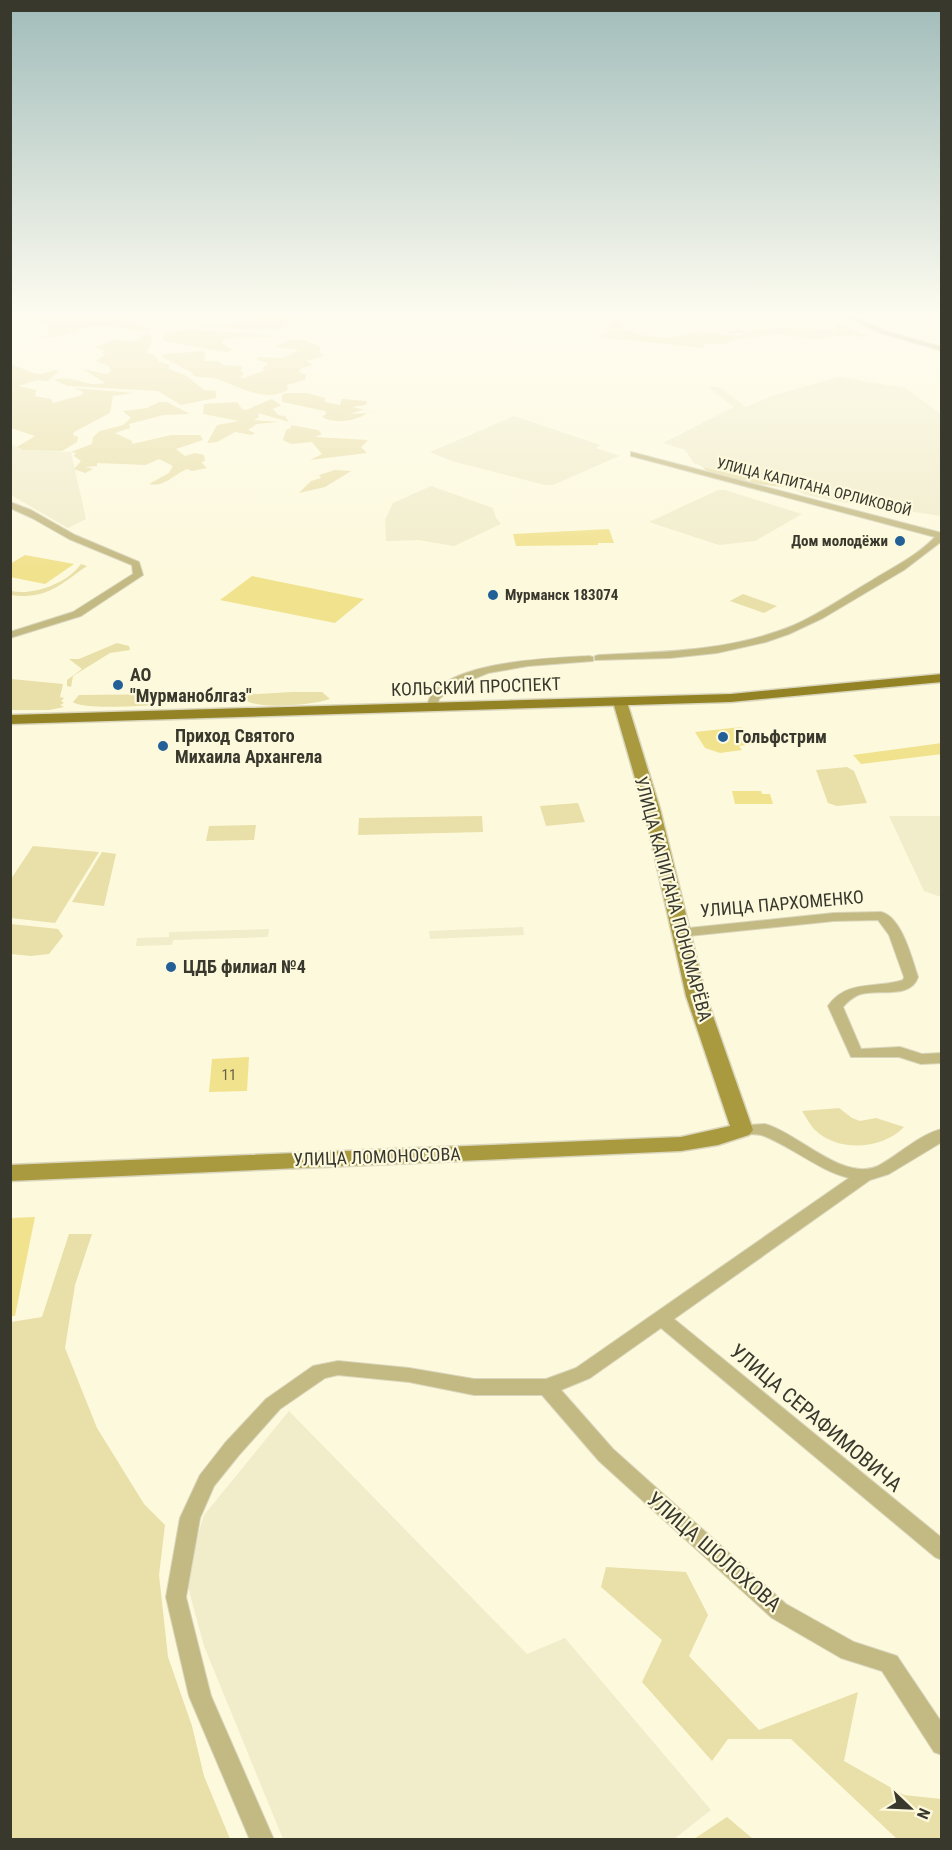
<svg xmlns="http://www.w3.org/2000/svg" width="952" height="1850" font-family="'Roboto Condensed',sans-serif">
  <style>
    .built { fill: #f1ecca }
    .green { fill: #e9dfa8 }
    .building { fill: #f1e28e }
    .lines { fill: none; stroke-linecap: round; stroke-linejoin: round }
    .street-casing { stroke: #dad6bd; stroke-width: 2 }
    .secondary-casing { stroke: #dad6bd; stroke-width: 3 }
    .primary-casing { stroke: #dad6bd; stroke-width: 3 }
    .street { fill: #c3b982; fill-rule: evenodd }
    .secondary { fill: #a9993f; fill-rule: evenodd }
    .primary { fill: #938324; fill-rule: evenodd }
    .poi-dot { fill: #236097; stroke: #fdf9dd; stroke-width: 2 }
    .labels { text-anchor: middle; stroke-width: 4.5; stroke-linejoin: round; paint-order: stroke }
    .far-street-label { font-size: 15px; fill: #39382d; stroke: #fdf9dd }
    .far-poi-label { font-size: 15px; font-weight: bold; fill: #39382d; stroke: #fdf9dd; text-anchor: end }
    .number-label { font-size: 15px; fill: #676245 }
    .poi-label { font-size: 18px; font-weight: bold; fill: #39382d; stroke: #fdf9dd; text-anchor: start }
    .street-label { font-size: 18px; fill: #39382d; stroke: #fdf9dd }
    .near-street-label { font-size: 21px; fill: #39382d; stroke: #fdf9dd }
  </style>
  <rect width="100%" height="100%" fill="#fdf9dd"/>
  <g class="built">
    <polygon points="839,377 905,388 941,414 941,516 889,508 868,500 846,503 806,495 781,483 703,467 694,463 685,450 663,443 734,407 708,387 719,387 746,407 772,396"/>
    <polygon points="514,416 600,445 596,448 619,456 553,485 545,485 452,461 430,452"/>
    <polygon points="10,444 24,450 71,452 86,519 68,528 11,495"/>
    <polygon points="431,486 493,508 496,518 501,524 454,546 418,540 386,541 385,520 393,503"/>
    <polygon points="718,490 725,490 802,514 755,541 719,545 649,522"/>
    <polygon points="889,816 941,816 941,897 924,891"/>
    <polygon points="523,927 524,935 430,939 429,931"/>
    <polygon points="269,929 268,937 173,940 172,945 136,946 137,938 169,937 169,932"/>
    <polygon points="289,1411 527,1654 565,1638 711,1810 674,1839 283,1839 204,1646 185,1576 204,1515"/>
  </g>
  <g class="green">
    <path d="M67,311h83l-22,5 -3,6 28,7c-17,6 -33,-3 -50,-3 -22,0 -42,14 -64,12l10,-3 -1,-10 -18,-6z"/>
    <polygon points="274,311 306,319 286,322 287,327 276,330 196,327 247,322 247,317"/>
    <path d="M616,320l8,4 -3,4 19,7 28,3 33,-6 36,4 9,-3h-20l13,-4 8,3 11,-3 30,-1 47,2 3,-3 -4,-2 4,-1 32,13 -33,-1 -25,3 -35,-5 -40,5c-8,5 -20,6 -31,5l-4,4 -104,-11 13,-5 -5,-1 5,-3 -3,-3z"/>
    <polygon points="187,329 269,335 275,337 224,338 222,343 232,350 227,352 167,342 162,339 165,332"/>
    <path d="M148,333l5,6 -6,14 8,2 3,6 11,4v4l18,7 17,14 12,1v7l-35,7 -23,-14 -90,-5 -14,-6c19,-6 32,8 51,3l-22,-14 23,5 5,-2 -2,-6 -13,-5 9,-6 -3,-2 3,-2 -10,-4 19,-7 23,1 5,-6z"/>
    <path d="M292,339l12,1 17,7 -2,5 5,4 -18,5 7,4 -12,3 -2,4 7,3 -1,5 -18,5 1,5c-24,13 -47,-3 -71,-11 -8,-2 -16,-1 -23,-3l-3,-4 -29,-15 3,-3 37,-3 4,2 -2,8h14l5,4 20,1 -2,5 3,3 -4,4h3l23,-8 -4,-1 6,-6 -11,-3 1,-3 25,1 16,-8 -24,-3z"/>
    <path d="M11,365c18,3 21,15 43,5l5,1 -11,10 -10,-1 -20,6 18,4 -1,6 16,3 2,4 29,-8 1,-3 -9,-4 60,5 -21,3 -3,17 -36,19 -1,3 5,2 -1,5 -15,9 -39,-1 -6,-3 18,-11 -24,-8z"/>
    <path d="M286,393h21l18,5v4l15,3 2,-6 25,2 -1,4 -14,2 27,6 -16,-3 -13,4 17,-1c-9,7 -31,12 -45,4l4,-3 -1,-3 -43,-9v-7z"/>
    <polygon points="272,399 281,405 273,409 278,415 285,416 289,422 258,413 259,417 254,420 280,422 257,424 248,430 255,433 252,435 235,432 217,442 207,443 217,425 239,421 203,414 204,404 237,402 242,409 246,410"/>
    <path d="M159,402h8l23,12 -26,1 -35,9 1,4 -15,5 17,8v3l39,-9h29l3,5 -27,9 9,7 10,-3 9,2 1,6 -4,1 6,6 -15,3 -5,-2c-13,5 -23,19 -38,15l20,-11 4,-7 -14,-7 -13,6 -49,-2v3l-12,1 8,2 -8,4 -11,-4 7,-8 -7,-5 2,-3 -5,-1 21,-8 1,-7 7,-6 23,-6 8,-7 -8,-7 24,-3z"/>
    <polygon points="291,425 318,430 322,434 315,437 368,440 361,447 367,453 310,460 322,454 312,442 291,444 283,440 286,430 291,428"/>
    <path d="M703,467l85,20c-15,1 -82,-11 -85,-20z"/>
    <polygon points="335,470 351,471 325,487 299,493 311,481 321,478 319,475"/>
    <path d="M81,564l6,2c-28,19 -40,34 -76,29v-4c22,5 57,-8 70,-27z"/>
    <polygon points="743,594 777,606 764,613 730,601"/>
    <polygon points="117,643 129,646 130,650 110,653 73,676 71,687 67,686 67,680 82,669 69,659 79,659"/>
    <polygon points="11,679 63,684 60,697 64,698 61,701 64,703 60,705 64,707 49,710 11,710"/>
    <path d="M292,692h30l8,7c-17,6 -82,13 -91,-4z"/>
    <path d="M179,694l10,1v3l-5,4c-18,3 -100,9 -111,0l6,-7z"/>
    <polygon points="847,767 854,771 867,803 837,806 828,803 816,770"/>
    <polygon points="578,803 585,822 546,826 540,806"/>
    <polygon points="482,816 483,832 358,835 359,818"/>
    <polygon points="256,825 254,840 206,841 209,826"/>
    <polygon points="33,846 99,852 55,923 11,918 11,879"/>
    <polygon points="102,852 116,854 104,906 72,902"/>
    <polygon points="11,924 58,929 63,936 49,954 31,956 11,954"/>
    <path d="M839,1108l13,10 8,3 16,-3 28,9c-21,22 -65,26 -89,3 -5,-5 -9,-13 -13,-19z"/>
    <polygon points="69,1234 92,1234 75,1285 65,1348 97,1428 144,1504 165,1525 159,1575 168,1657 192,1726 204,1776 230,1839 11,1839 11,1322 42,1317"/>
    <polygon points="606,1567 686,1572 708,1615 689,1656 759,1730 858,1692 844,1761 904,1795 941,1799 941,1839 897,1839 791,1739 728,1739 712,1761 642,1682 662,1640 601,1587"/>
    <polygon points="727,1817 753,1839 694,1839"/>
  </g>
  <g class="building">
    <polygon points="609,529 614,543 598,543 598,545 516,546 513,534"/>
    <polygon points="25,555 74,564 45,584 10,577 10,564"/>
    <polygon points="252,576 364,599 335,623 220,600"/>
    <polygon points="741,727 754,744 739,746 742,750 720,753 705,748 695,732"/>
    <polygon points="942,743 942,754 861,764 853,755"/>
    <polygon points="732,791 761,791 762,794 770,794 773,804 735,804"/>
    <polygon points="249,1057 247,1091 209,1092 212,1059"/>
    <polygon points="35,1217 15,1316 10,1316 10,1218"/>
  </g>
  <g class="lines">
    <g class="street-casing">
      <g id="street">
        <polygon points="834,311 842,311 885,331 942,347 942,351 881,333"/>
        <path d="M631,452l311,81v8l-38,29 -81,48 -34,16 -23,8 -49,11 -47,5 -75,2v-4l4,-1c65,-3 132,-4 193,-29 28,-12 53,-30 79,-45 22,-14 46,-25 64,-44l-266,-71 -38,-10z"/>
        <polygon points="10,502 31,510 75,535 139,562 143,575 81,616 10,638 10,632 73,612 133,574 132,565 69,539 32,518 10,508"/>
        <path d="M589,656l4,1v4l-65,5 -40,7 -36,15 -13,11 -2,10h-8l-2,-2c6,-46 126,-49 162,-51z"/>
        <path d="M881,912c21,5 31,47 37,65 -7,23 -42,11 -60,18 -6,3 -11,7 -15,12l18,42 39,-2 22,7 20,-1v10l-21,1 -22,-7h-48l-23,-51c19,-27 48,-17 75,-26l1,-3 -15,-42 -11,-15 -44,1 -155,16 -7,-4 7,-4 155,-16z"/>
        <path d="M765,1124c33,9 78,58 113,42 21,-11 40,-31 64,-37v13l-53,32 -19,6 -196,139 268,219v22l-7,-3 -274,-229 -71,50 -29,12 52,59 173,155 68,38 43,14 45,67v32l-8,-3 -52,-81 -41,-13 -69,-40 -173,-157 -57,-66h-68l-65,-13 -71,-7 -13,3 -45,31 -41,46 -25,31 -14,32 -14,79 25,99 63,144h-24l-61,-144 -23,-99 14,-79 20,-43 25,-32 41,-44 47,-33 25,-5 71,7 65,11h72l30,-11 273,-190c-31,-8 -55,-30 -85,-42 -8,-4 -19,0 -28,-2l-2,-4 2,-4z"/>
      </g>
    </g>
    <g class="secondary-casing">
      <polygon id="secondary" points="620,698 627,702 660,809 706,996 753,1130 749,1135 718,1145 681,1151 10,1181 10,1165 681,1137 730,1126 686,996 644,809 613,702"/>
    </g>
    <g class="primary-casing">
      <polygon id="primary" points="942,674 942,682 731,702 10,724 10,715 731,694"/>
    </g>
    <use href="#street" class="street"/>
    <use href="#secondary" class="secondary"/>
    <use href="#primary" class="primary"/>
  </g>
  <linearGradient id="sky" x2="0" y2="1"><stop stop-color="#a1bcba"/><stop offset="0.55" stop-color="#fefcf0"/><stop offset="1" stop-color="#fefcf0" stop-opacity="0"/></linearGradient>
  <rect width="952" height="570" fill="url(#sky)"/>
  <g class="poi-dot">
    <circle cx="900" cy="541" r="6"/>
    <circle cx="493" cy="595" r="6"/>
    <circle cx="118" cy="685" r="6"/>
    <circle cx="723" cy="737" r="6"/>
    <circle cx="163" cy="746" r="6"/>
    <circle cx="171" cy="967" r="6"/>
  </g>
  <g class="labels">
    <g class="far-street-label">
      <text transform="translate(814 487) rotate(14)" y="5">УЛИЦА КАПИТАНА ОРЛИКОВОЙ</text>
    </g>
    <g class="far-poi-label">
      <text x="888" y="546">Дом молодёжи</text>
      <text x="505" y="600" text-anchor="start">Мурманск 183074</text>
    </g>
    <g class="number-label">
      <text x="229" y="1080">11</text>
    </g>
    <g class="poi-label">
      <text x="130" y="681">AO<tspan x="130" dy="21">"Мурманоблгаз"</tspan></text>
      <text x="175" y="742">Приход Святого<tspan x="175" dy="21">Михаила Архангела</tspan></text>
      <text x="735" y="743">Гольфстрим</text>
      <text x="183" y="973">ЦДБ филиал №4</text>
    </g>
    <g class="street-label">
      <text transform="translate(476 687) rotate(-2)" y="6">КОЛЬСКИЙ ПРОСПЕКТ</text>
      <text transform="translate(673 899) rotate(75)" y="6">УЛИЦА КАПИТАНА ПОНОМАРЁВА</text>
      <text transform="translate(782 904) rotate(-5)" y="6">УЛИЦА ПАРХОМЕНКО</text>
      <text transform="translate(377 1157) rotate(-2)" y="6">УЛИЦА ЛОМОНОСОВА</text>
    </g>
    <g class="near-street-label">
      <text transform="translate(816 1418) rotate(40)" y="7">УЛИЦА СЕРАФИМОВИЧА</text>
      <text transform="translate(714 1552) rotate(41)" y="7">УЛИЦА ШОЛОХОВА</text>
    </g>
  </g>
  <rect width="952" height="1850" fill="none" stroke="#39382d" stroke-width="24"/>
  <g transform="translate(910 1808) rotate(113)" stroke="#fdf9dd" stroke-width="4.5" paint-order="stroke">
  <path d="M0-4.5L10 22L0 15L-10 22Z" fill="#39382d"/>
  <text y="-9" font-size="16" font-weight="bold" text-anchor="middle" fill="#39382d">N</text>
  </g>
</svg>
